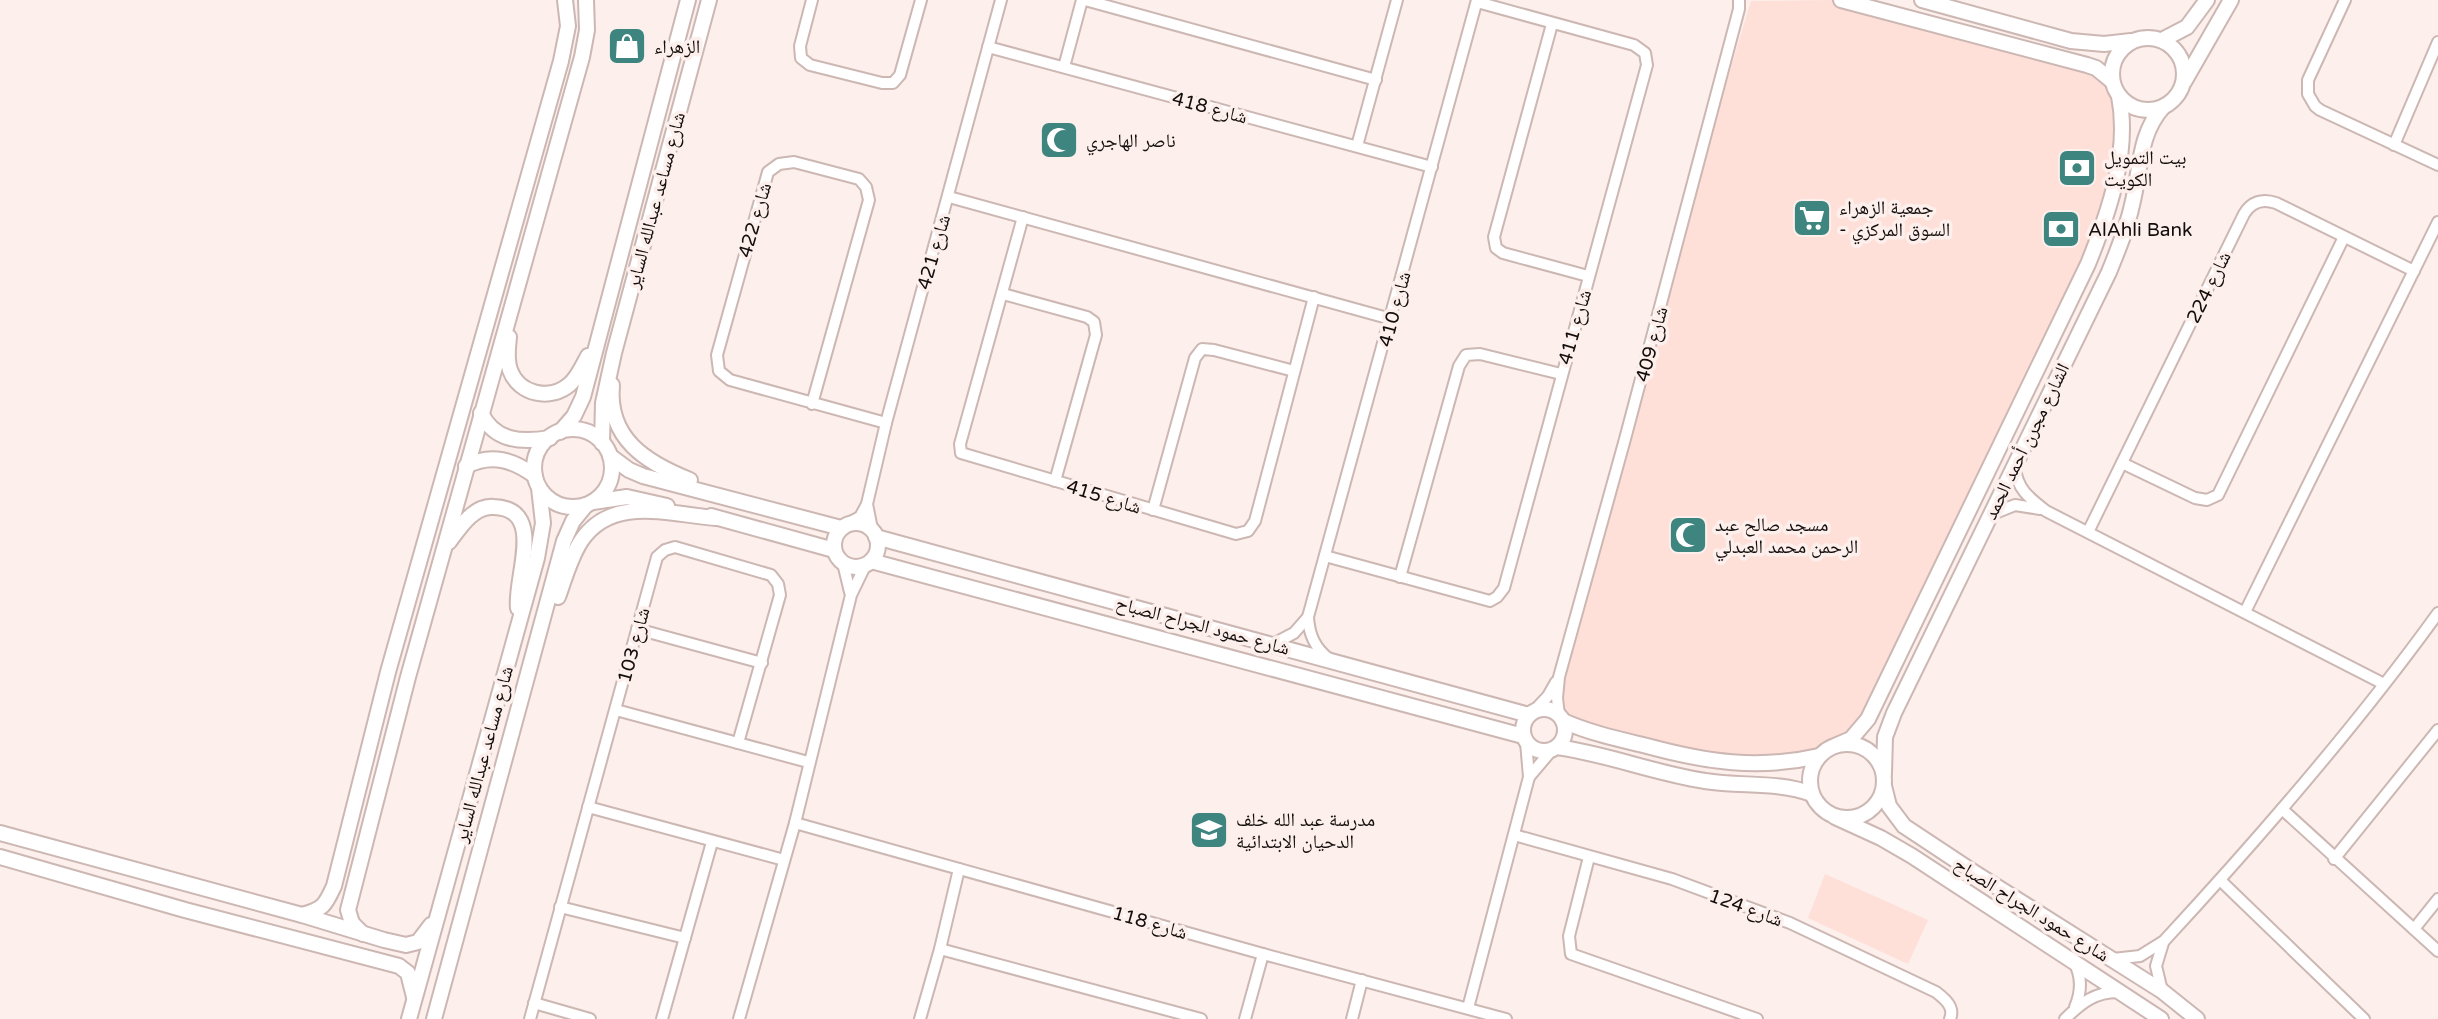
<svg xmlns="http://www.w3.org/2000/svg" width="2438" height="1019" font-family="'Varela Round','Noto Naskh Arabic',sans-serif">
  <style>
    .built { fill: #fee0d9 }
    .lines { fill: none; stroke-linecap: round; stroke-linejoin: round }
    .minor-casing { stroke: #ccb7b3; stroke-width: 14 }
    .tertiary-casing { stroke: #ccb7b3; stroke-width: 18 }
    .minor { stroke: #fff; stroke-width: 10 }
    .tertiary { stroke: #fff; stroke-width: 14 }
    .labels { text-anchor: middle; stroke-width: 7; stroke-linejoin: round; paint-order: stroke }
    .poi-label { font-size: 19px; fill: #130d0b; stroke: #fcefec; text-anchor: start }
    .street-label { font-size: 19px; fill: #130d0b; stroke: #fcefec }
  </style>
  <rect width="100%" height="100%" fill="#fcefec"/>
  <g class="built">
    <polygon points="1830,0 1901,16 2055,57 2112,81 2119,96 2124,120 2103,227 1851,739 1827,749 1819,756 1710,761 1563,721 1557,698 1679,238 1751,1"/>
    <polygon points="1825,874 1928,920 1908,964 1808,918"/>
  </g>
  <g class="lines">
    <g class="minor-casing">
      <g id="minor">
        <polyline points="812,0 800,46 801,58 810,65 882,83 893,83 900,75 921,0"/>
        <polyline points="1085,0 1376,80"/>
        <polyline points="2345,0 2308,80 2308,94 2315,106 2320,110 2438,165"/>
        <polyline points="1552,24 1494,237 1496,248 1503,253 1588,276"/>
        <polyline points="988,47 1432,167"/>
        <polyline points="1064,67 1082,0"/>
        <polyline points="2394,145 2438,42"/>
        <polyline points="1357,146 1397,0"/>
        <polyline points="949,197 1391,319"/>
        <polyline points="1023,217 960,444 961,453 1236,534 1248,531 1255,521 1314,297"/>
        <polyline points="1003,294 1087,317 1094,322 1096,335 1055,481"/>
        <polyline points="812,404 869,200 866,187 859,179 794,162 779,164 768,172 717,355 719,371 730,380 886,423"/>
        <polyline points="2122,463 2195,498 2207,500 2218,495 2344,237"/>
        <path d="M2015,466c1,22 14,32 31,45l338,173"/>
        <polyline points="867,504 872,529"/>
        <polyline points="1153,510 1195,358 1202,349 1214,350 1294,371"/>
        <polyline points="1990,515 2015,505 2040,509"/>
        <polyline points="847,524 860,517 867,504 886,423 1001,0"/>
        <path d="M2088,532l156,-318c7,-12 18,-16 32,-11l138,68"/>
        <polyline points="1325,556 1490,601 1497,597 1504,588 1647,65 1645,53 1634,45 1477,2"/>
        <polyline points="843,563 850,592"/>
        <polyline points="1400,577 1459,366 1466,355 1480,354 1561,374"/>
        <polyline points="2245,612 2438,222"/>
        <polyline points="637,629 762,663"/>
        <polyline points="1273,644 1294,633 1308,617"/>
        <path d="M1329,659c-14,-11 -20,-24 -21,-42l169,-617"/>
        <polyline points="616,710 808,762"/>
        <polyline points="1534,711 1548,696 1556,682"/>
        <polyline points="1559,715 1557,698 1559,677 1625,439 1739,9 1739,0"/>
        <polyline points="1529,777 1551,751"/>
        <polyline points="588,807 784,860"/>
        <polyline points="2282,809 2438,951"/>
        <polyline points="795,823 1263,954 1506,1019"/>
        <path d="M1514,835l158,44 118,44 146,69c9,7 19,15 14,27"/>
        <polyline points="1589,857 1569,936 1571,954 1757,1019"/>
        <polyline points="2334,859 2438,730"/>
        <polyline points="2220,880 2364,1019"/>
        <polyline points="560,907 685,938"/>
        <polyline points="2414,929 2438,899"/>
        <polyline points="940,949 1201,1019"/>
        <path d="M2113,959l27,-3 24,-15c97,-105 191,-213 274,-328"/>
        <path d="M2074,962c8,15 8,29 1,45"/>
        <polyline points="2162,991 2156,966 2163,943"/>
        <polyline points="534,1003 590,1019"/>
        <polyline points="1468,1008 1529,777 1526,742"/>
        <polyline points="530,1019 657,557 665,550 675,547 771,575 778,584 780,595 738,743"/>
        <polyline points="662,1019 712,842"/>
        <polyline points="739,1019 795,823 851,595 866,564"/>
        <polyline points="920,1019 940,949 959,869"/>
        <polyline points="1245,1019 1263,954"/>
        <polyline points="1352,1019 1362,980"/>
        <path d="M2065,1019c16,-16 31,-28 55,-27"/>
      </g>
    </g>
    <g class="tertiary-casing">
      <g id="tertiary">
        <polyline points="1841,0 2087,65 2096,68 2112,81"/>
        <polyline points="1922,0 2071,41 2104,44 2131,41"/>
        <circle cx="2148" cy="74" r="36"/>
        <polyline points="2162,40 2187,27 2207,0"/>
        <polyline points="2184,82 2231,0"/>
        <path d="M509,337c-1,11 -3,22 1,33 9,25 41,31 60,14 8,-7 13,-19 18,-28"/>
        <path d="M612,385c-5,54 35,78 78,95"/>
        <path d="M481,413c13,28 40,30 69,25"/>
        <circle cx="573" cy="468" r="39"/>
        <polyline points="560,432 574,416 583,397 688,0"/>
        <polyline points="602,443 603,403 614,353 709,0"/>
        <polyline points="610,456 629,470 643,476 841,528"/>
        <path d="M466,466c26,-13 47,-6 69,10"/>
        <polyline points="593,502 627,497 667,506"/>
        <polyline points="711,516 834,550"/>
        <circle cx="856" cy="545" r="22"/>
        <polyline points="876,537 1529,715"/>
        <path d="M449,542c11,-15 25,-37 45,-35 53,2 20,71 24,101"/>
        <polyline points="871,561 1523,736"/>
        <path d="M558,597c7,-19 12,-39 23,-56 31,-47 90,-26 136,-23"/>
        <circle cx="1544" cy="730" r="21"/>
        <path d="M1563,721c27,12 55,18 84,25 59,16 111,24 172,10"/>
        <circle cx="1847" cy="781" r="37"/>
        <path d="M1837,745l14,-6 17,-20 220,-455c21,-52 42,-112 31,-168"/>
        <path d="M1557,747c50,7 97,26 148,34 36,6 72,0 107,13"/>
        <path d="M1884,773l1,-36 9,-24 215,-441c9,-22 18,-44 23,-67 9,-35 6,-70 31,-98"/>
        <polyline points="1884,786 1889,806 1904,826 1975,873 2162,991 2197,1019"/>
        <polyline points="1835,817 1881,838 1912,856 2161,1019"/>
        <polyline points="0,833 302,915 384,940 406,945 418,942 431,925"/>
        <polyline points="0,857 185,910 399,966 408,973 414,997"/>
        <path d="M302,915c21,-6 23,-9 32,-29l54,-214 173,-611 7,-35 -3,-26"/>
        <polyline points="363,934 352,923 348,910 408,677 582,57 587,30 586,0"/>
        <polyline points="409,1019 537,558 543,523 539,488"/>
        <polyline points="434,1019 564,541 573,521 586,505"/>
      </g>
    </g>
    <use href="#minor" class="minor"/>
    <use href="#tertiary" class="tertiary"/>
  </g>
  <defs>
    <g id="shop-square" transform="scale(2.0125)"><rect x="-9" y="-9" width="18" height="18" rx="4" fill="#3e857f" stroke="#fcefec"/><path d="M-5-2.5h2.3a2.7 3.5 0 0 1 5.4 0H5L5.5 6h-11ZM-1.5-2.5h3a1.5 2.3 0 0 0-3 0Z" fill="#fff"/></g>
    <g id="mosque-square" transform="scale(2.0125)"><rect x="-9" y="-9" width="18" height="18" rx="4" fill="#3e857f" stroke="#fcefec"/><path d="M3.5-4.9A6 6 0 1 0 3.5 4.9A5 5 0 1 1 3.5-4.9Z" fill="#fff"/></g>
    <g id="bank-square" transform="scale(2.0125)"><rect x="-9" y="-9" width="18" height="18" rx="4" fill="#3e857f" stroke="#fcefec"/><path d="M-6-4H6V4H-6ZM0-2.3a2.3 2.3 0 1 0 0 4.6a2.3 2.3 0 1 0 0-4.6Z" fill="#fff"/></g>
    <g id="supermarket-square" transform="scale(2.0125)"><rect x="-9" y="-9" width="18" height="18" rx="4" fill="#3e857f" stroke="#fcefec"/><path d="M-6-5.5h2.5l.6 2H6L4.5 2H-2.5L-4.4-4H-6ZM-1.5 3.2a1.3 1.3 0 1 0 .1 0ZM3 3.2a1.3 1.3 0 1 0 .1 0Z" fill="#fff"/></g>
    <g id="school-square" transform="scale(2.0125)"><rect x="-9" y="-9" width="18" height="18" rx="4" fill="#3e857f" stroke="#fcefec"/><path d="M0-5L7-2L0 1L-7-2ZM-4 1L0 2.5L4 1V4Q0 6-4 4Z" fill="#fff"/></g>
  </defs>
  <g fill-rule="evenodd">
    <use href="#shop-square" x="627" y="46"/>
    <use href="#mosque-square" x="1059" y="140"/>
    <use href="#bank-square" x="2077" y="168"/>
    <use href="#supermarket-square" x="1812" y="218"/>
    <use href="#bank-square" x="2061" y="229"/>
    <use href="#mosque-square" x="1688" y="535"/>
    <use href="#school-square" x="1209" y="830"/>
  </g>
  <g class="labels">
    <g class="poi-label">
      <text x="654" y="53">الزهراء</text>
      <text x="1086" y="147">ناصر الهاجري</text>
      <text x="2104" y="164">بيت التمويل<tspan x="2104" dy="22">الكويت</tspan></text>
      <text x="1839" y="214">جمعية الزهراء<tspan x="1839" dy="22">- السوق المركزي</tspan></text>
      <text x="2088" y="236">AlAhli Bank</text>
      <text x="1715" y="531">مسجد صالح عبد<tspan x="1715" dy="22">الرحمن محمد العبدلي</tspan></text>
      <text x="1236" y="826">مدرسة عبد الله خلف<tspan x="1236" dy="22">الدحيان الابتدائية</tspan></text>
    </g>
    <g class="street-label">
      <text transform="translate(1210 107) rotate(15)" y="7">شارع 418</text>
      <text transform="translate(655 200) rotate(-75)" y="7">شارع مساعد عبدالله الساير</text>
      <text transform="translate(754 220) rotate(-74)" y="7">شارع 422</text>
      <text transform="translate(933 252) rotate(-74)" y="7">شارع 421</text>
      <text transform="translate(2208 287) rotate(-64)" y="7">شارع 224</text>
      <text transform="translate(1394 309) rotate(-75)" y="7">شارع 410</text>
      <text transform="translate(1574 327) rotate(-74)" y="7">شارع 411</text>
      <text transform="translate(1651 344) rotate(-75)" y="7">شارع 409</text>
      <text transform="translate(2026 441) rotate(-64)" y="7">الشارع مجرن أحمد الحمد</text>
      <text transform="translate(1104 496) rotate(17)" y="7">شارع 415</text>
      <text transform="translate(1203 625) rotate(15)" y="7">شارع حمود الجراح الصباح</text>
      <text transform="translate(633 645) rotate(-75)" y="7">شارع 103</text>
      <text transform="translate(483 754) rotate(-75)" y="7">شارع مساعد عبدالله الساير</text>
      <text transform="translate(1746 907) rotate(20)" y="7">شارع 124</text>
      <text transform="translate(2032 909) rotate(32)" y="7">شارع حمود الجراح الصباح</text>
      <text transform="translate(1150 922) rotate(16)" y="7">شارع 118</text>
    </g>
  </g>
</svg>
